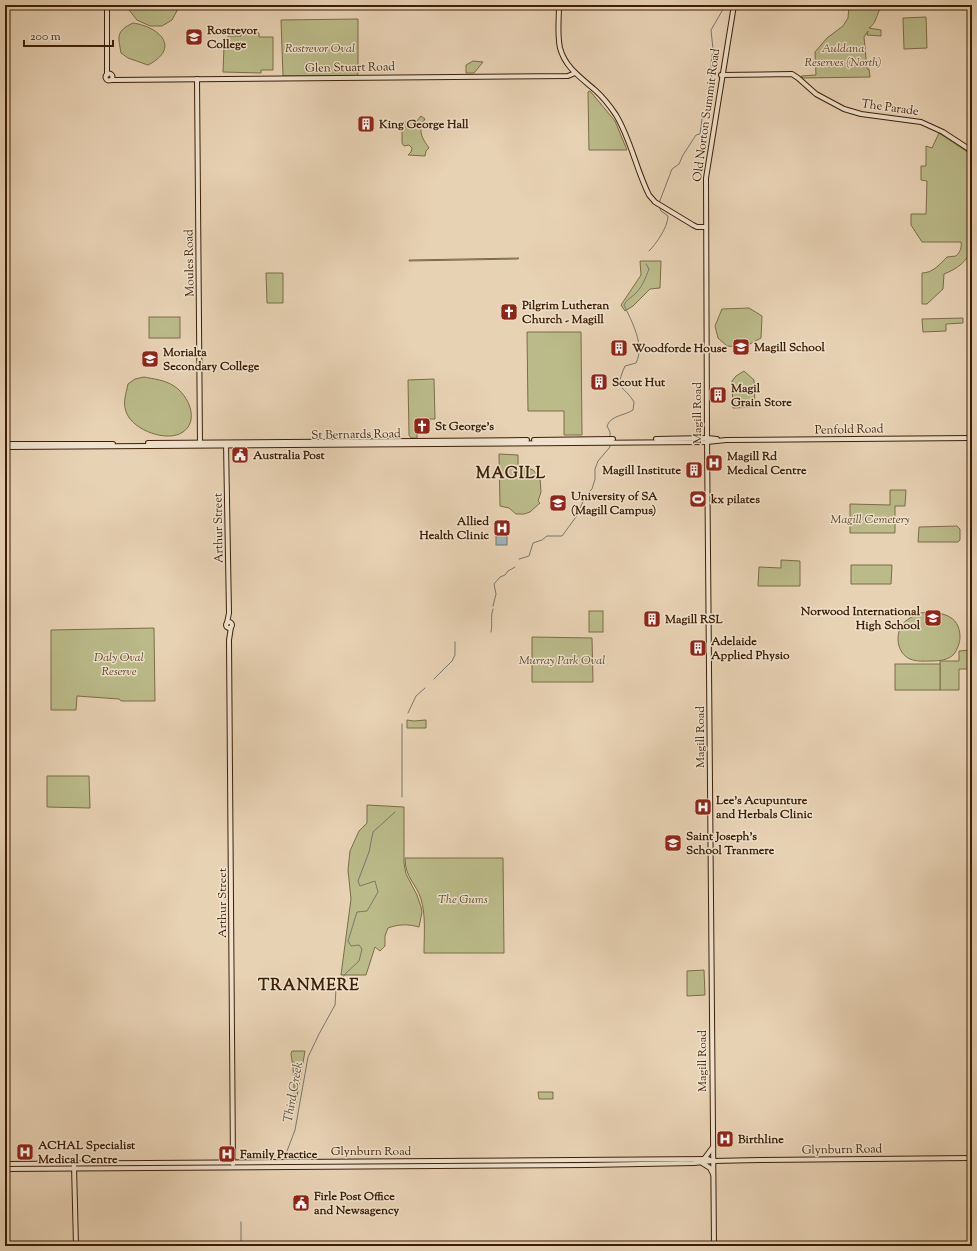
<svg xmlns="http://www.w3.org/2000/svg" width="977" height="1251" font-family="'Sorts Mill Goudy',serif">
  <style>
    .green { fill: #bbba89; stroke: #7c6c48 }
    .water { fill: #9eb4b9; stroke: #777871 }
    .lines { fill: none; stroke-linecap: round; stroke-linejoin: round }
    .stream { stroke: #777871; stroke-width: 1 }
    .secondary-casing { stroke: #3d1f06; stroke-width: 6 }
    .secondary { stroke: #f0e2ce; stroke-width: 4 }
    .labels { text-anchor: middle; stroke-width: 3; stroke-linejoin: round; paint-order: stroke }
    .poi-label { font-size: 12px; font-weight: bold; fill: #3d1f06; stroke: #f0e2ce; text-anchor: start }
    .park-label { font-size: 12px; font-style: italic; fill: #5c4627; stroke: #f0e2ce }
    .street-label { font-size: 12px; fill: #3d1f06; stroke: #f0e2ce }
    .water-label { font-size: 13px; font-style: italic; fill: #5a4c3c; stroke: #f0e2ce }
    .district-label { font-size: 16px; font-weight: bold; letter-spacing: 1px; fill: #3d1f06; stroke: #f0e2ce }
  </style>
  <rect width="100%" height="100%" fill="#e8d2b4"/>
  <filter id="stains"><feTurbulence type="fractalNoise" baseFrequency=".005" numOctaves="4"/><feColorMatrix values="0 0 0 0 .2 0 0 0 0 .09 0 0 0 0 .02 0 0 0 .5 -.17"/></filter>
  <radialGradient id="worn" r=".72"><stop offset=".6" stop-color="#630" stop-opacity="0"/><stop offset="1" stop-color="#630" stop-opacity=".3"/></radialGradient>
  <g class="green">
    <polygon points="125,5 180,5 172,20 162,26 150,26 137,20"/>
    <path d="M849,5h38c-1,0 -6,3 -6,3 -5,6 -4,15 -12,20l12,2v6l-14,-1 1,-4 -4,6 3,32h2l1,8 -67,1 -2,-2 15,-1 -1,-23 12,-14 16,-12 5,-8z"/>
    <polygon points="926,17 927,48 904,49 903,18"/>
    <polygon points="358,19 358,74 356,76 283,76 281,20"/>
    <path d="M133,23c27,4 48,25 15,42l-20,-7 -7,-5c-3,-17 -5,-22 12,-30z"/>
    <polygon points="241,32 259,33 259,37 273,37 273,70 261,70 261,73 223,72 224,46 228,45 228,36 241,36"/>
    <polygon points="473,61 483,62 474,73 466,73 466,65"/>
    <polygon points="590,91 615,121 627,150 589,150 588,92"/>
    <path d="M421,116l4,3c-8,11 -3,19 4,29l-3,3 -1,5 -17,-1 3,-3 1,-4 -3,-3 -5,1 -2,-3v-21h14z"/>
    <path d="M939,133l33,22v93c-4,13 -15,21 -28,26l-1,15 -16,15h-5v-31c11,0 18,-9 25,-16l9,-1c4,-4 6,-8 5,-14h-39l-11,-17v-11h15l1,-33 -6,-1v-14h5v-20l6,2z"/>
    <polygon points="519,258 518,259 409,261 409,260"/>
    <polygon points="640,261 661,261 660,288 650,289 633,306 625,311 621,305 641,275"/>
    <polygon points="266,273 283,273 283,303 267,303"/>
    <polygon points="749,308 762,316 761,338 744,347 727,346 718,338 715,326 722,309"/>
    <rect x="149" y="317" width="31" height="21"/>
    <polygon points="963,318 963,323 946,324 946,331 923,332 922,319"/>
    <polygon points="527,332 581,332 582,435 564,435 564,411 528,411"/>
    <polygon points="744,371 754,380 755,407 733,408 732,381 736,376"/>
    <path d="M144,377c10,2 21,3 30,9 14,9 26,34 9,46 -16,11 -49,-2 -56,-18 -5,-10 -1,-20 1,-30l7,-5z"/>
    <polygon points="434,379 435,419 417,419 417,438 411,438 409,435 408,380"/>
    <polygon points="499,454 518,455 518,465 533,470 540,478 541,492 538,501 540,503 530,512 524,514 516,514 509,508 500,506"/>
    <polygon points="890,490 906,490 905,506 895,506 895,533 850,533 850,504 890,505"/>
    <polygon points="957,526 960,529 960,540 958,542 918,542 919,527"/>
    <polygon points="781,560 800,561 800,586 758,586 759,567 781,568"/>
    <polygon points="851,565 892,565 891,584 851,584"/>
    <rect x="589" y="611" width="14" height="21"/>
    <path d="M920,613c19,-2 40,1 40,24 0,6 -3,13 -6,17 -5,6 -15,7 -23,7 -7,0 -14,1 -21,-2 -13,-6 -15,-23 -8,-34 4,-6 12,-9 18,-12z"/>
    <polygon points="154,628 155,701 121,701 119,699 77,696 76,710 51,710 51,630"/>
    <polygon points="532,637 592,638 593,682 532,682"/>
    <polygon points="972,650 972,669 959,669 959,690 940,690 940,661 959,661 959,651"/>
    <rect x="895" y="664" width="45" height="26"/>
    <polygon points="407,720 414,721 426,720 426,728 407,728"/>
    <polygon points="47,776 89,776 90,808 47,807"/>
    <path d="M367,805l37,2v56l2,11 11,21 4,12 1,5 -3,15c-11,-3 -20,-3 -31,1l-3,8v10l-5,5 -5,-4 -9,28h-25l10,-76 -3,-29 2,-19 9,-20 8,-8z"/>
    <path d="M405,858h98l1,95h-80c0,-18 2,-37 -3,-54 -5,-16 -16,-21 -16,-41z"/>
    <polygon points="704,970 705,995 687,996 687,971"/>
    <polygon points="292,1051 305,1051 295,1108 293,1067 291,1054"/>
    <polygon points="538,1092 553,1092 553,1099 539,1099"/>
  </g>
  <rect class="water" x="496" y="534" width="11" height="11"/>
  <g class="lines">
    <g class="stream">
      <polyline points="659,203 672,169 679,164 683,155 696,135 700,134 702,119 712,97 711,64 713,49 711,30 722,11 723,5"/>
      <path d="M649,251c7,-7 19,-24 19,-35l-7,-5 -2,-5"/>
      <path d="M610,437v-5l-3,-6c4,-11 17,-10 26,-16l1,-8c-11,-18 -20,-11 -9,-36l11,-3c9,-18 -4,-41 -12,-58 3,-6 7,-7 12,-12 6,-6 10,-16 13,-24l-3,-5"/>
      <polyline points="519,559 529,556 533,543 542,540 547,536 562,536 576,517 586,495 592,489 595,479 595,469 598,461 610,447 610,444"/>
      <polyline points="493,606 496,594 494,584 500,577 505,575 508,571 515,567"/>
      <path d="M491,632c2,-8 -1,-15 2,-23"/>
      <polyline points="434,679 452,661 455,655 455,642"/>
      <polyline points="408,713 416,696 425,688"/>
      <polyline points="402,797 402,724"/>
      <polyline points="284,1159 295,1130 308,1057 319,1034 335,1005 336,989 345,974 359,961 362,949 359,945 351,946 348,941 357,912 367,911 378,892 375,881 360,886 358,881 369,852 373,832 395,812"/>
      <polyline points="241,1246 241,1222"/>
    </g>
    <g class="secondary-casing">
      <g id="secondary">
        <path d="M559,5c0,14 -2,29 1,43 5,19 20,29 35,42 8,7 15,16 21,25 15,25 20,54 33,80l6,7 38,23 4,2h9"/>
        <circle cx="109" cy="77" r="3.5"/>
        <polyline points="107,75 107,5"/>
        <polyline points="721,75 792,74 798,78 816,94 844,109 861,114 921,122 943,132 972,151"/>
        <polyline points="197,79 200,445"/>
        <polyline points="112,80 568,76 575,73"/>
        <polyline points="656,439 707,438 717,439"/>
        <polyline points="534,440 613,439"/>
        <polyline points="148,443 527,440"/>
        <polyline points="226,443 229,613 227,623"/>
        <polyline points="5,444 113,444"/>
        <polyline points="5,447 707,442 726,440 972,438"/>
        <circle cx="229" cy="625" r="3"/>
        <polyline points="231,627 229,640 233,1164"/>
        <polyline points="704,1159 713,1147"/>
        <polyline points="702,1163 710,1168 713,1174"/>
        <polyline points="5,1164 708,1159 713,1161"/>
        <polyline points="74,1165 76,1246"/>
        <polyline points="5,1169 588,1165 694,1163 713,1161 759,1160 972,1158"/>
        <polyline points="714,1246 707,438 706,178 734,5"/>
      </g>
    </g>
    <use href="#secondary" class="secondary"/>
  </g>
  <defs>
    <g id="school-square" transform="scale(0.9)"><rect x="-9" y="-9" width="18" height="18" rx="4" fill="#8f2418" stroke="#f0e2ce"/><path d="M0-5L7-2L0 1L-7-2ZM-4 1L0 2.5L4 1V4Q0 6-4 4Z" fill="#fff"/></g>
    <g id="building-square" transform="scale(0.9)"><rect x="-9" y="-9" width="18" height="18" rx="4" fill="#8f2418" stroke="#f0e2ce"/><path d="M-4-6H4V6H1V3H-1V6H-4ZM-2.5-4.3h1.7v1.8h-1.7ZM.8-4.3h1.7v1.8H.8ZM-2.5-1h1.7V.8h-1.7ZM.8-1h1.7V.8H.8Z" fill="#fff"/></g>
    <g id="church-square" transform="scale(0.9)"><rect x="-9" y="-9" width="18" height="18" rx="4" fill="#8f2418" stroke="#f0e2ce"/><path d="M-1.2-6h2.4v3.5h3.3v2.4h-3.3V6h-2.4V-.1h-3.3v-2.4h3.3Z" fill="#fff"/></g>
    <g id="civic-square" transform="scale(0.9)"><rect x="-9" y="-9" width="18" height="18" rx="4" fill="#8f2418" stroke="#f0e2ce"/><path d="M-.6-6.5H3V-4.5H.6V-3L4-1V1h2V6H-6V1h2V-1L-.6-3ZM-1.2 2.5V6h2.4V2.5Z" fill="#fff"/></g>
    <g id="hospital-square" transform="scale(0.9)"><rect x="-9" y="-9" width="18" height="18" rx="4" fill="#8f2418" stroke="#f0e2ce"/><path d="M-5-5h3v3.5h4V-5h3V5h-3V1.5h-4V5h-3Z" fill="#fff"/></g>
    <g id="stadium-square" transform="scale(0.9)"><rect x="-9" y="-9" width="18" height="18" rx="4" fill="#8f2418" stroke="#f0e2ce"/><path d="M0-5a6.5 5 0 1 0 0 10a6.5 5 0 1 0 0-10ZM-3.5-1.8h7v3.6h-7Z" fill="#fff"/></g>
    <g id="university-square" transform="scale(0.9)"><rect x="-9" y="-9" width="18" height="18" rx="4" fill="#8f2418" stroke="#f0e2ce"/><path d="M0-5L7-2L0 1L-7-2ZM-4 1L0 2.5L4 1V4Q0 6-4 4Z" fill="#fff"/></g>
  </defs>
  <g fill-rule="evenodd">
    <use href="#school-square" x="194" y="37"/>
    <use href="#building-square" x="366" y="124"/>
    <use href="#church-square" x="509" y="312"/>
    <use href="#school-square" x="741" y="347"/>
    <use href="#building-square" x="619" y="348"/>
    <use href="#school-square" x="150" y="359"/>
    <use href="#building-square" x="599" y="382"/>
    <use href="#building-square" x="718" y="395"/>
    <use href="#church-square" x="422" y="426"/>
    <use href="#civic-square" x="240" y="455"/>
    <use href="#hospital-square" x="714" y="463"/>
    <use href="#building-square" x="694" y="470"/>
    <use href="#stadium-square" x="698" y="499"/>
    <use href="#university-square" x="558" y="503"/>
    <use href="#hospital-square" x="502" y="528"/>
    <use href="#school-square" x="933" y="618"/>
    <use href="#building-square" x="652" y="619"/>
    <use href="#building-square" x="698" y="648"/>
    <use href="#hospital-square" x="703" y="807"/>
    <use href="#school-square" x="673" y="843"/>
    <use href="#hospital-square" x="725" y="1139"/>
    <use href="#hospital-square" x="25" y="1152"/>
    <use href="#hospital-square" x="227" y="1154"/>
    <use href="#civic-square" x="301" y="1203"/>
  </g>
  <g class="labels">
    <g class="poi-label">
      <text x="207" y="34">Rostrevor<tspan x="207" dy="14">College</tspan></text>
      <text x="379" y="128">King George Hall</text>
      <text x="522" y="309">Pilgrim Lutheran<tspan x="522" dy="14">Church - Magill</tspan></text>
      <text x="754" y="351">Magill School</text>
      <text x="632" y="352">Woodforde House</text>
      <text x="163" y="356">Morialta<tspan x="163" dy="14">Secondary College</tspan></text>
      <text x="612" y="386">Scout Hut</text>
      <text x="731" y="392">Magil<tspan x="731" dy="14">Grain Store</tspan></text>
      <text x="435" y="430">St George’s</text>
      <text x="253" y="459">Australia Post</text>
      <text x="727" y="460">Magill Rd<tspan x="727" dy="14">Medical Centre</tspan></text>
      <text x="681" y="474" text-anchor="end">Magill Institute</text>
      <text x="571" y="500">University of SA<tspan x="571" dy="14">(Magill Campus)</tspan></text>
      <text x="711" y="503">kx pilates</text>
      <text x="489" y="525" text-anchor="end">Allied<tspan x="489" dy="14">Health Clinic</tspan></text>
      <text x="920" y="615" text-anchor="end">Norwood International<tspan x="920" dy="14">High School</tspan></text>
      <text x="665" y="623">Magill RSL</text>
      <text x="711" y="645">Adelaide<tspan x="711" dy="14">Applied Physio</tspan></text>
      <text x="716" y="804">Lee's Acupunture<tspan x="716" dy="14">and Herbals Clinic</tspan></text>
      <text x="686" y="840">Saint Joseph's<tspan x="686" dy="14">School Tranmere</tspan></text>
      <text x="738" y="1143">Birthline</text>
      <text x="38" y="1149">ACHAL Specialist<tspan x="38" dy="14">Medical Centre</tspan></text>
      <text x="240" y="1158">Family Practice</text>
      <text x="314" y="1200">Firle Post Office<tspan x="314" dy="14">and Newsagency</tspan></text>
    </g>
    <g class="park-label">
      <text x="320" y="52">Rostrevor Oval</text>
      <text x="843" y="52">Auldana<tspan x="843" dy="14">Reserves (North)</tspan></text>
      <text x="870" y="523">Magill Cemetery</text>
      <text x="119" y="661">Daly Oval<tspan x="119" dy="14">Reserve</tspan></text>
      <text x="562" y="664">Murray Park Oval</text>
      <text x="463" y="903">The Gums</text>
    </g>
    <g class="street-label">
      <text transform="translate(350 67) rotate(-1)" y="4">Glen Stuart Road</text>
      <text transform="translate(890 107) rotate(8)" y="4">The Parade</text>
      <text transform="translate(706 115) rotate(-82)" y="4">Old Norton Summit Road</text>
      <text transform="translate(189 263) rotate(-91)" y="4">Moules Road</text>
      <text transform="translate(697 413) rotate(-90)" y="4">Magill Road</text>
      <text transform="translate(849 429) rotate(-1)" y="4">Penfold Road</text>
      <text transform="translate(356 434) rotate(-1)" y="4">St Bernards Road</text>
      <text transform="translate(218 528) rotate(-91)" y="4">Arthur Street</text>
      <text transform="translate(700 737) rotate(-90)" y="4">Magill Road</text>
      <text transform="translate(222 903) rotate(-90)" y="4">Arthur Street</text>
      <text transform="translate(702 1061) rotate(-90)" y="4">Magill Road</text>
      <text transform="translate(842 1149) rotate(-1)" y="4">Glynburn Road</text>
      <text x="371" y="1155">Glynburn Road</text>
    </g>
    <g class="water-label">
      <text transform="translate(292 1092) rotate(-80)" y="5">Third Creek</text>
    </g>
    <g class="district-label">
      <text x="511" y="478">MAGILL</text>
      <text x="309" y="990">TRANMERE</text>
    </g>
  </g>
  <rect width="977" height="1251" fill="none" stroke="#e8d2b4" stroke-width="20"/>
  <rect x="6" y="6" width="965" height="1239" fill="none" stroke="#3d1f06" stroke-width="2"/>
  <rect x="10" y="10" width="957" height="1231" fill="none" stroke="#3d1f06"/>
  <path d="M24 40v6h89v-6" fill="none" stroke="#3d1f06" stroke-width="2"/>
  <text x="30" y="40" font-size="12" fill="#3d1f06" stroke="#f0e2ce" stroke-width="3" paint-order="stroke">200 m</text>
  <rect width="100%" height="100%" filter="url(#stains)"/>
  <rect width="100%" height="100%" fill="url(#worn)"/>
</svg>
